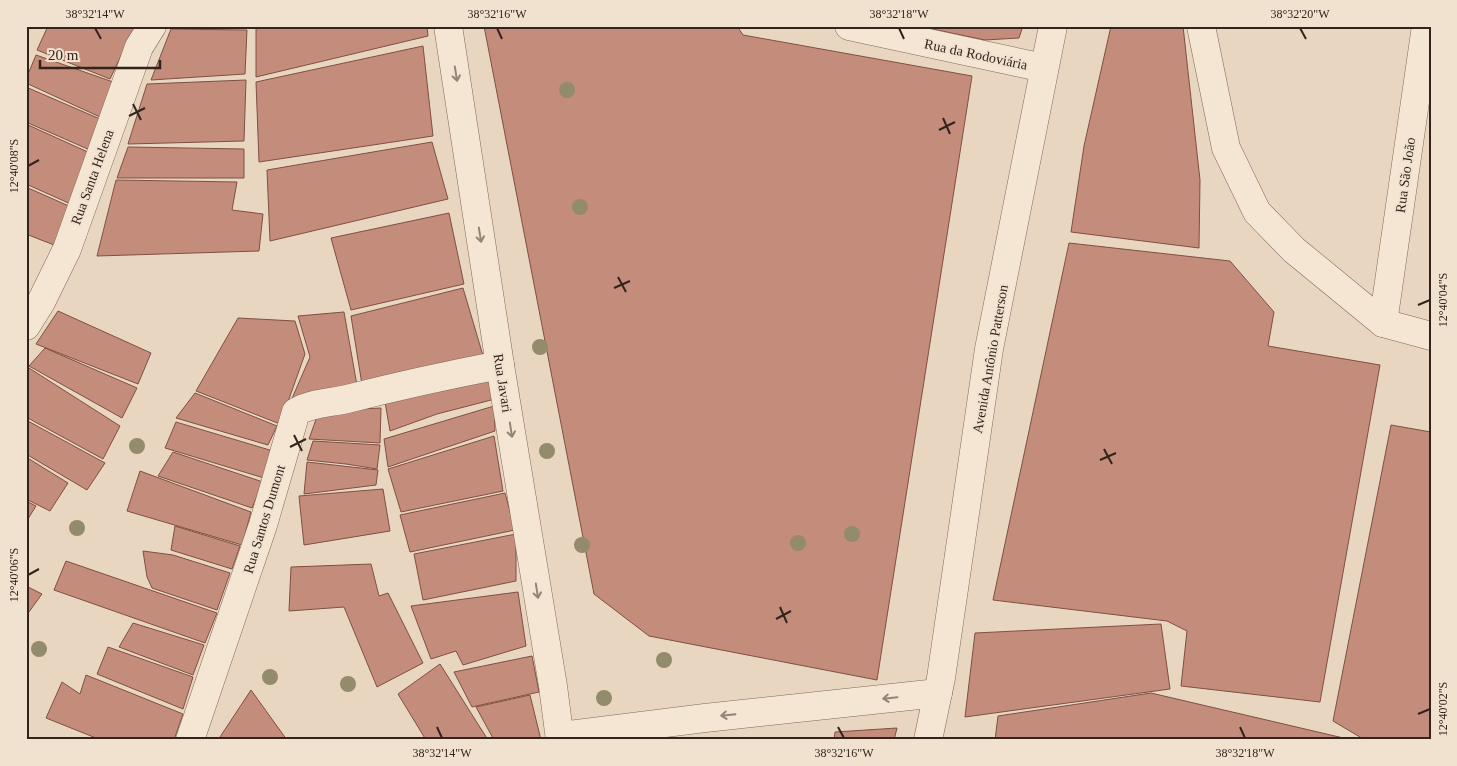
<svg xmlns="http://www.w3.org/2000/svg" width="1457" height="766" font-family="Georgia,serif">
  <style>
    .building { fill: #c48c7a; stroke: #7e5043 }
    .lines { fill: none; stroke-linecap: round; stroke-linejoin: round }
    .street-casing { stroke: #81685a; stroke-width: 29 }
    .street { stroke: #f5e5d3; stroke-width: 28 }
    .tree { fill: #928b6c }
    .oneway { stroke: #948478 }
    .ticks { fill: none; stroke: #32241d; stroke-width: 2 }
    .labels { text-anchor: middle; stroke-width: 4; stroke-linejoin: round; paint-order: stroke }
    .street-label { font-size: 14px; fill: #32241d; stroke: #f1e2d0 }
    .neatline { fill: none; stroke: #32241d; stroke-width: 2 }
    .ticks-label { font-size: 12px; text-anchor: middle; fill: #32241d }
  </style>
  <rect width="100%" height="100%" fill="#e9d6c1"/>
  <g class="building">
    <polygon points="48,26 135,26 110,79 37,50"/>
    <polygon points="256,26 427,26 428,36 256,77"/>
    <polygon points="484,26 737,26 743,35 972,76 877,680 649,636 594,594"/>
    <polygon points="918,26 1023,26 1019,38 985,40"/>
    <polygon points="1111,26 1183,26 1200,180 1199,248 1071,232 1084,146"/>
    <polygon points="171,29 247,30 245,74 151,80"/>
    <polygon points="423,46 433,136 259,162 256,82"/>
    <polygon points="36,55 116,83 100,117 26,83 26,79"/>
    <polygon points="246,80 244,141 128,144 147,84"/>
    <polygon points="26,87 100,119 90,150 26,122"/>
    <polygon points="26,124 90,153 73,205 26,184"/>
    <polygon points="432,142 448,199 270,241 267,170"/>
    <polygon points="128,147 244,149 244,178 117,178"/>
    <polygon points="116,180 237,182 232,210 263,214 259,251 97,256"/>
    <polygon points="26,187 71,207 54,245 26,234"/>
    <polygon points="449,213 464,284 351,310 331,238"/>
    <polygon points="1069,243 1230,261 1274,312 1268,346 1380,365 1320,702 1181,686 1187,631 1167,621 993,600"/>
    <polygon points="463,288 484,359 363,391 351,316"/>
    <polygon points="58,311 151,353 138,384 36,344"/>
    <polygon points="344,312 358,391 290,403 310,357 298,316"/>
    <polygon points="238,318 295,321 305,354 280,424 196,391"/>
    <polygon points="45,348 137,388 122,418 29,366"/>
    <polygon points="29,368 120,426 103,459 26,417 26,373"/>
    <polygon points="489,372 495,399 437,414 390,431 384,396"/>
    <polygon points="195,393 277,426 268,445 176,418"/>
    <polygon points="494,406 495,431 388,467 384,439"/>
    <polygon points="381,408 380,443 309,439 319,411"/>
    <polygon points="26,420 105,463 87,490 26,454"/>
    <polygon points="176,422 273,451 264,478 165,448"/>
    <polygon points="1391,425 1431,432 1431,740 1365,740 1333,721"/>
    <polygon points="494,436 503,491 401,512 388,469"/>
    <polygon points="313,441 380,445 377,469 346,464 307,460"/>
    <polygon points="173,452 263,482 252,508 158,476"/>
    <polygon points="26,457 68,483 50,511 26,499"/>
    <polygon points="307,462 378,470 376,485 304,494"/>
    <polygon points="140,471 251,512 242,545 127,511"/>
    <polygon points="383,489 390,531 304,545 299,496"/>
    <polygon points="505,493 515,530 410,552 400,515"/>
    <polygon points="26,501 36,506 26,522"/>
    <polygon points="175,526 240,546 232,569 171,550"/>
    <polygon points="516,534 516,581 423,600 414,554"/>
    <polygon points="143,551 173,555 230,573 217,610 152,588 147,577"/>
    <polygon points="66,561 217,613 205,643 54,590"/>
    <polygon points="371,564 379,596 388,593 423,663 377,687 344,607 289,611 291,567"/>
    <polygon points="26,586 42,594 26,616"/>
    <polygon points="518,592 526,646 463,665 456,651 431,659 411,606"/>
    <polygon points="133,623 204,645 193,675 119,647"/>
    <polygon points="1161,624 1170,689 965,717 975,633"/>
    <polygon points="108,647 193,677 183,709 97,674"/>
    <polygon points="532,656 539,692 472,707 454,672"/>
    <polygon points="440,664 488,740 426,740 398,694"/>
    <polygon points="86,675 183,714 174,740 101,740 46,718 62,682 80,694"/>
    <polygon points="251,690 287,740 218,740"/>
    <polygon points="1151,693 1352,740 995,740 998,716"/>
    <polygon points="530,695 541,740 494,740 476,707"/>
    <polygon points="897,728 894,740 834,740 835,732"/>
  </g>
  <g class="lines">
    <g class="street-casing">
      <g id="street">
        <polyline points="448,26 500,365 553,686 560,740"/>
        <polyline points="849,26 1044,68"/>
        <polyline points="1201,26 1226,148 1257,212 1294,250 1383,323 1431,336"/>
        <polyline points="1383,323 1426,26"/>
        <polyline points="26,326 41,302 67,249 139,47 152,26"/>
        <polyline points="561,736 705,718 938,693"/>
        <path d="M190,740l73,-215 33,-113c15,-9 34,-9 51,-13 51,-13 101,-24 153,-34"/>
        <polyline points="928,740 941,678 989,349 1053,26"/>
      </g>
    </g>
    <use href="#street" class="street"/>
  </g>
  <g class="tree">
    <circle cx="567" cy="90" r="8"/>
    <circle cx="580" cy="207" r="8"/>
    <circle cx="540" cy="347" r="8"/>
    <circle cx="137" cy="446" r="8"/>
    <circle cx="547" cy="451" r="8"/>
    <circle cx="77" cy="528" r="8"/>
    <circle cx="852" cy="534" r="8"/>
    <circle cx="798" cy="543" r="8"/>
    <circle cx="582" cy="545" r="8"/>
    <circle cx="39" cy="649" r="8"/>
    <circle cx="664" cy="660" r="8"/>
    <circle cx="270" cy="677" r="8"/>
    <circle cx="348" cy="684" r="8"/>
    <circle cx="604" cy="698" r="8"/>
  </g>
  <defs><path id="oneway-shaft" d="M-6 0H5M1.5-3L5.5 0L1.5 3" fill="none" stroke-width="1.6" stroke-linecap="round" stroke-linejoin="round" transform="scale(1.25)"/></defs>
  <g class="oneway">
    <use href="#oneway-shaft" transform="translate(456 74) rotate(81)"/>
    <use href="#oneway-shaft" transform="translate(480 235) rotate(81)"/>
    <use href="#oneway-shaft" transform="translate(511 430) rotate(81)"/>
    <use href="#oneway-shaft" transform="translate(537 591) rotate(81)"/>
    <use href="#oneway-shaft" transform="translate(890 698) rotate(174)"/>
    <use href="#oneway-shaft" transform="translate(728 715) rotate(174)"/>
  </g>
  <path class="ticks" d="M95,28l6,11M497,28l5,11M899,28l5,11M1300,28l6,11M133,104l8,16M129,116l16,-8M943,118l7,16M939,130l16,-8M28,166l11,-6M618,277l8,15M614,288l16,-7M1418,305l12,-5M294,435l8,16M290,447l16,-8M1104,449l8,15M1100,460l16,-7M28,575l11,-6M780,607l7,16M776,619l15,-8M1418,714l12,-5M437,727l5,11M838,727l6,11M1240,727l5,11"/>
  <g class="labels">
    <g class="street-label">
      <text transform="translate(976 54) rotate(12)" y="5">Rua da Rodoviária</text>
      <text transform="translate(1405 175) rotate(-82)" y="5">Rua São João</text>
      <text transform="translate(92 177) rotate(-70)" y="5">Rua Santa Helena</text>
      <text transform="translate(990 359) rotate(-80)" y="5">Avenida Antônio Patterson</text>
      <text transform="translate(503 383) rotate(81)" y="5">Rua Javari</text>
      <text transform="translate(264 519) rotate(-73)" y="5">Rua Santos Dumont</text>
    </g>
  </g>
  <rect width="1457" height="766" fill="none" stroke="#f1e2d0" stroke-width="55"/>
  <path d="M40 60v8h120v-8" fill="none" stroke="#32241d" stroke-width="2.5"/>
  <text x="48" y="60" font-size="15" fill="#32241d" stroke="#f1e2d0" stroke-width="4" paint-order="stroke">20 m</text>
  <rect x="28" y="28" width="1402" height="710" class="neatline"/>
  <g class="ticks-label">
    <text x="95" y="18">38°32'14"W</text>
    <text x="497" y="18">38°32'16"W</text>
    <text x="899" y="18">38°32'18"W</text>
    <text x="1300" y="18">38°32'20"W</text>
    <text transform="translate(14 166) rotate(-90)" y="4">12°40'08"S</text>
    <text transform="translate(1443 300) rotate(-90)" y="4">12°40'04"S</text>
    <text transform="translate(14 575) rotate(-90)" y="4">12°40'06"S</text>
    <text transform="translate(1443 709) rotate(-90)" y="4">12°40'02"S</text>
    <text x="442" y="757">38°32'14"W</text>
    <text x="844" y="757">38°32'16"W</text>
    <text x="1245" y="757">38°32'18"W</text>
  </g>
</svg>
